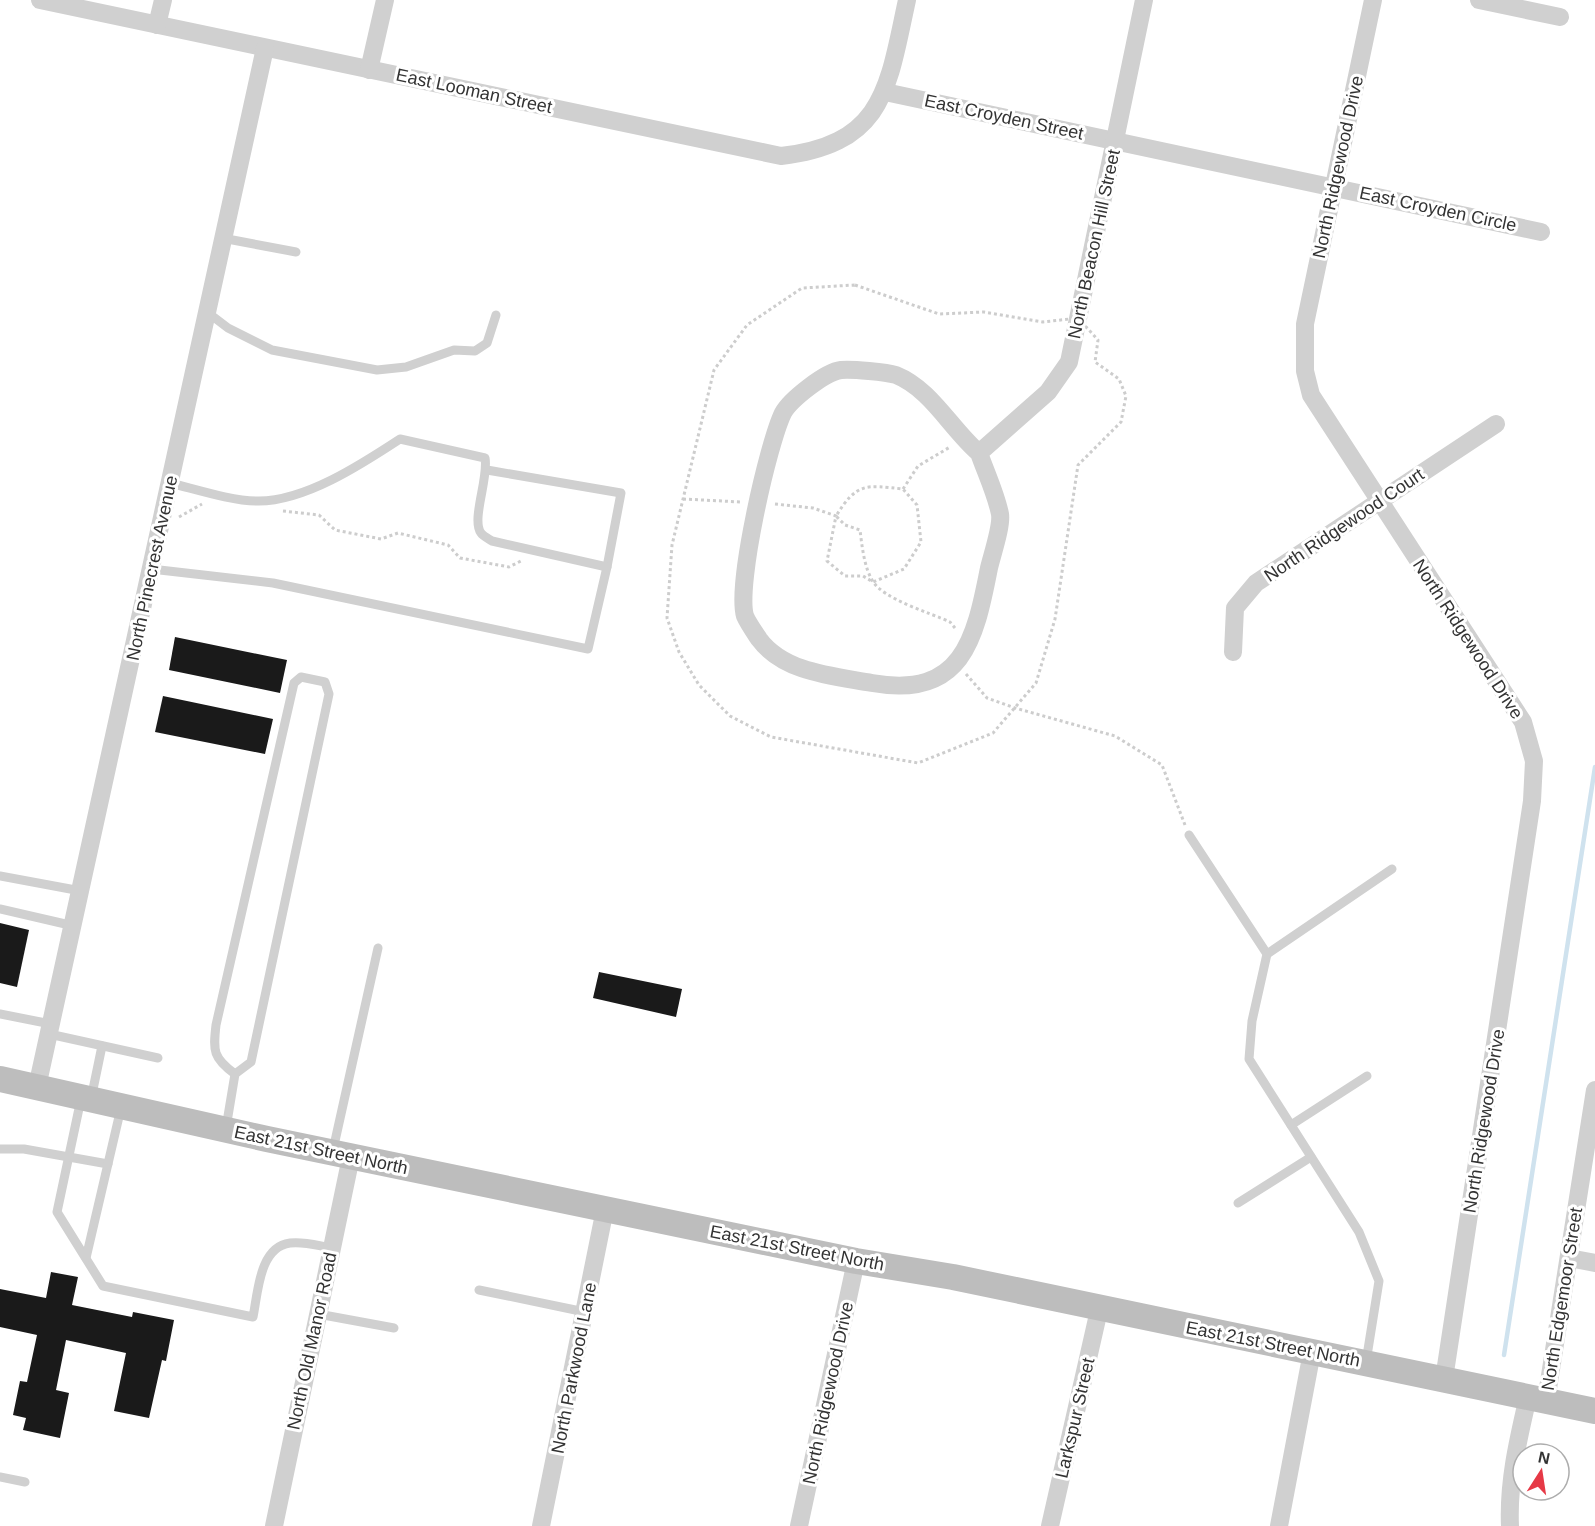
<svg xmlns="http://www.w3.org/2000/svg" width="1595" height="1526" font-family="Arial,sans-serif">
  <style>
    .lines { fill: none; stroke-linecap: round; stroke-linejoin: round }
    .stream { stroke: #cfe2ee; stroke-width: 4.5 }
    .building { fill: #1a1a1a }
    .path { stroke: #cdcdcd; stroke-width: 3; stroke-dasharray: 3 3; stroke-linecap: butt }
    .lane { stroke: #d0d0d0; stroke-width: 9 }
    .street { stroke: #d0d0d0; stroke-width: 18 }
    .secondary { stroke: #bdbdbd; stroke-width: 26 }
    .labels { text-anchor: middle; stroke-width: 6; stroke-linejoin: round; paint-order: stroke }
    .street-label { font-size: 18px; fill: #333; stroke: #fff }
  </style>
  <rect width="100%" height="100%" fill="#fff"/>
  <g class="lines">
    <polyline class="stream" points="1504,1355 1595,767"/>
  </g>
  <g class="building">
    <polygon points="175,637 287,660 280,693 169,670"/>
    <polygon points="163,696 273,719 265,754 155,732"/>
    <polygon points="0,923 29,930 17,987 0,983"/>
    <polygon points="599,972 682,989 676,1017 593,998"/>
    <polygon points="51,1272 78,1277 72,1305 132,1317 133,1312 174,1320 166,1361 162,1360 149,1418 114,1411 126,1353 66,1340 56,1390 69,1393 60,1438 23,1430 26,1418 13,1415 20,1381 27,1382 37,1335 0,1327 0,1289 46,1298"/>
  </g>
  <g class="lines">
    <g class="path">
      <polygon points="855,285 939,314 984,312 1043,322 1078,318 1098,340 1095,362 1119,379 1126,396 1121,422 1078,465 1055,619 1036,683 993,733 918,763 771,737 730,716 699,685 679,652 667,618 672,545 714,370 747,325 802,288"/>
      <polyline points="903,489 918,466 950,447"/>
      <polyline points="683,499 741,502"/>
      <path d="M775,504l38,4 23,8 -9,45 18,15h18l10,6 31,-13 17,-27 -4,-37 -14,-16c-37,-4 -46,-7 -67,27l9,9 15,5c2,16 4,36 12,50 10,19 59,33 78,42l5,6"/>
      <polyline points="283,511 319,515 335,530 381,539 398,533 448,545 460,558 509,567 521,561"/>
      <polyline points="179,517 202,504"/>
      <polyline points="966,674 987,698 1015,708 1115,736 1162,765 1185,825"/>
    </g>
    <g class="lane">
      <polyline points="222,238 296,252"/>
      <polyline points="207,312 228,328 272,350 377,370 406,367 454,350 475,351 487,343 496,315"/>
      <polyline points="487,470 621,493 607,567"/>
      <path d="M151,569l122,14 315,66 19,-82 -115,-26c-3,-2 -9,-5 -11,-8 -10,-13 8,-56 4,-75l-85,-19c-38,25 -96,63 -143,62 -25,0 -62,-12 -87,-18"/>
      <polyline points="1189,835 1267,954 1252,1021 1249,1059 1359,1232 1379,1281 1366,1362"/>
      <polyline points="0,876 81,891"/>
      <polyline points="0,909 74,926"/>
      <polyline points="1267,954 1392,869"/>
      <polyline points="0,1014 51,1024"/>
      <polyline points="49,1034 158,1058"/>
      <path d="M81,1099l-24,113 46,74 150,31c5,-24 6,-70 37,-74 14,-2 29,3 42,5"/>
      <polyline points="91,1099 102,1046"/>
      <polyline points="1291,1125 1367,1076"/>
      <path d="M226,1128l9,-54c-22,-16 -22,-23 -19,-49l78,-342 7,-6 24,5 4,12 -78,368 -16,12"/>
      <polyline points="0,1149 24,1149 108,1164"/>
      <polyline points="333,1150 378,948"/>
      <polyline points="1238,1203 1311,1157"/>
      <polyline points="86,1258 121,1108"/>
      <polyline points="479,1290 585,1312"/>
      <polyline points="318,1314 394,1328"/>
      <polyline points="0,1477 25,1482"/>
    </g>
    <g class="street">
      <path d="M40,0l741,156c104,-12 107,-69 126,-156"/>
      <polyline points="1373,0 1305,324 1305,371 1311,395 1523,722 1534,761 1532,801 1444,1379"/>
      <polyline points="1479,0 1560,17"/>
      <polyline points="157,25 163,0"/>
      <polyline points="369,70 385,0"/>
      <polyline points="885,92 1541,232"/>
      <path d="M979,453c7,20 17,41 21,61 2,12 -8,41 -11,54 -14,72 -27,131 -117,115 -38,-7 -88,-10 -113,-44 -4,-6 -11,-16 -14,-23 -9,-31 23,-172 38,-203 7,-13 42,-41 58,-43 11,-1 45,2 55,5 35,14 55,54 83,78l69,-61 21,-30 75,-362"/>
      <polyline points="1233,652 1235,608 1256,583 1496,424"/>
      <polyline points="37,1087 265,48"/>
      <polyline points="1569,1258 1595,1263"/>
      <polyline points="1546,1401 1595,1090"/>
      <polyline points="274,1526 351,1157"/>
      <polyline points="541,1526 605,1209"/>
      <polyline points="799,1526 856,1261"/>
      <polyline points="1050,1526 1099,1310"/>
      <polyline points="1279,1526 1312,1352"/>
      <path d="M1510,1526c-2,-44 8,-86 18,-129"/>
    </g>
    <polyline class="secondary" points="0,1079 267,1139 856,1261 953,1277 1595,1411"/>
  </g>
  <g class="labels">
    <g class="street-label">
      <text transform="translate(474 91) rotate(12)" y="6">East Looman Street</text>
      <text transform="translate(1004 117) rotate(12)" y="6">East Croyden Street</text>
      <text transform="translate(1338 167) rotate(-78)" y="6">North Ridgewood Drive</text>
      <text transform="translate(1438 209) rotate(12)" y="6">East Croyden Circle</text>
      <text transform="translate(1094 244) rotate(-78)" y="6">North Beacon Hill Street</text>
      <text transform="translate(1344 525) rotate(-34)" y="6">North Ridgewood Court</text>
      <text transform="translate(152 568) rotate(-78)" y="6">North Pinecrest Avenue</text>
      <text transform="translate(1468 639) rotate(57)" y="6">North Ridgewood Drive</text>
      <text transform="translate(1484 1121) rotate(-81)" y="6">North Ridgewood Drive</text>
      <text transform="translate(321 1150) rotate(12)" y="6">East 21st Street North</text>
      <text transform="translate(797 1248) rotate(11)" y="6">East 21st Street North</text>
      <text transform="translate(1562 1299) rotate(-81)" y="6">North Edgemoor Street</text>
      <text transform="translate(312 1341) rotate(-78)" y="6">North Old Manor Road</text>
      <text transform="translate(1273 1344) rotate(11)" y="6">East 21st Street North</text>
      <text transform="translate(574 1368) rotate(-79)" y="6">North Parkwood Lane</text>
      <text transform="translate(828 1393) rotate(-78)" y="6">North Ridgewood Drive</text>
      <text transform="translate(1075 1418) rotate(-77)" y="6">Larkspur Street</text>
    </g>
  </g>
  <g transform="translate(1541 1472) rotate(12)"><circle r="28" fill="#ffffff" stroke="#adadad" stroke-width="1.5"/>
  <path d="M0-4.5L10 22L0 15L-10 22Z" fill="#e63946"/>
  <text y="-9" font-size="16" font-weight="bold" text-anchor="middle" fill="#333333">N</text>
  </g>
</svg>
